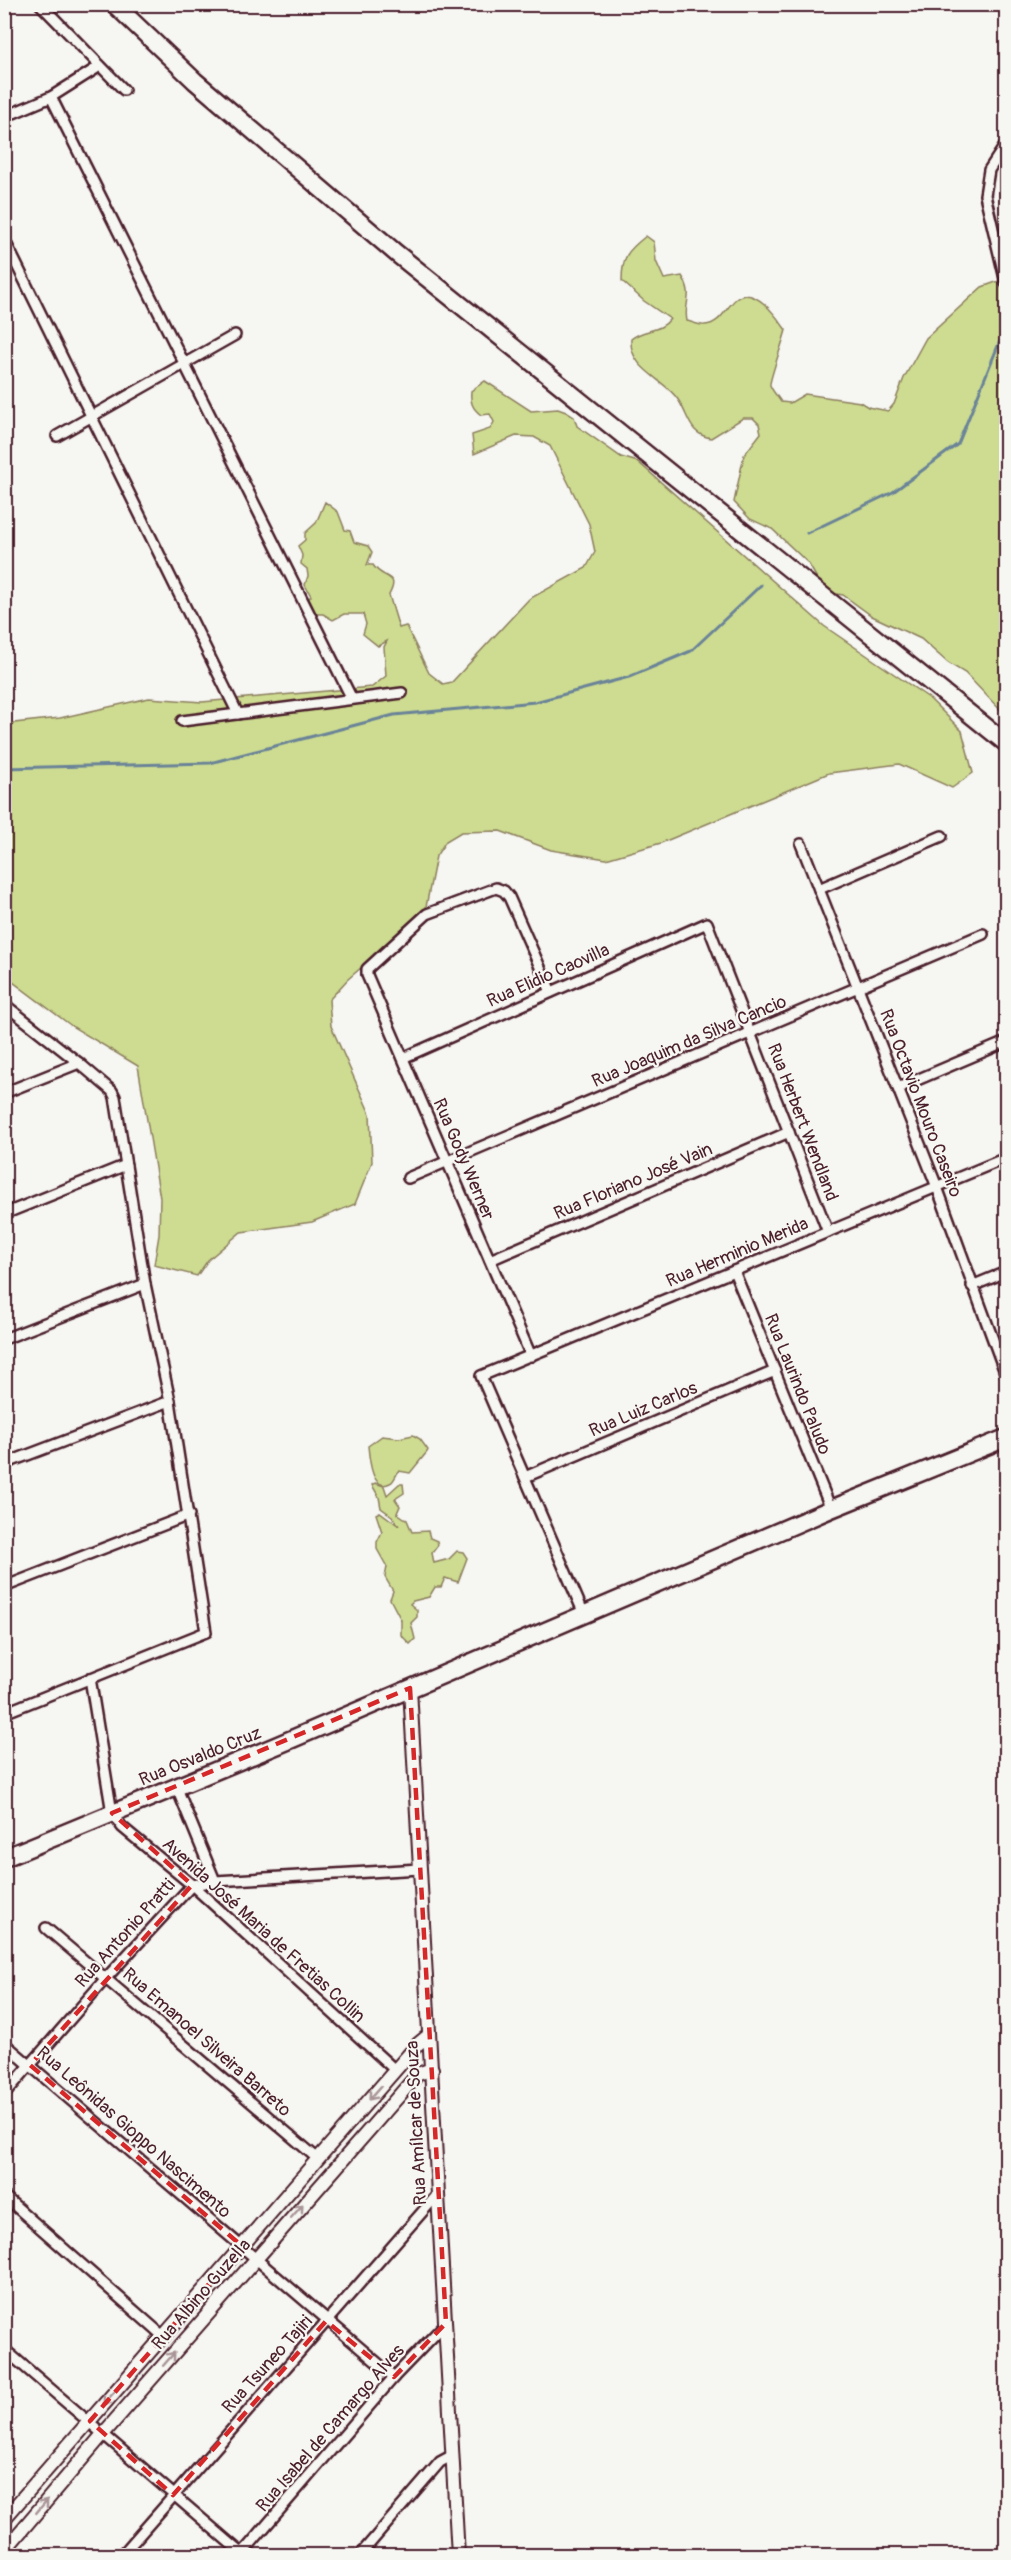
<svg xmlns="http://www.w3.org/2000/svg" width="1011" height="2560" font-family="Pangolin,sans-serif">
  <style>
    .green { fill: #cddc90; stroke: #8c7e5e; stroke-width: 1.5 }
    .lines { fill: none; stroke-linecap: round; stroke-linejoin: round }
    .stream { stroke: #6a8398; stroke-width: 3 }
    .minor-casing { stroke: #4a1f2b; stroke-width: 14 }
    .tertiary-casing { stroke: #4a1f2b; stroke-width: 16 }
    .trunk-casing { stroke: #4a1f2b; stroke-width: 21 }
    .minor { stroke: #f6f6f2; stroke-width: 9 }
    .tertiary { stroke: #f6f6f2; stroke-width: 12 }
    .trunk { stroke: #f6f6f2; stroke-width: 16 }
    .oneway { stroke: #a99598 }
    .marked { fill: none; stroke: #d62828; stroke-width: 4.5; stroke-dasharray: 12 8; stroke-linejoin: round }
    .labels { text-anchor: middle; stroke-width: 4.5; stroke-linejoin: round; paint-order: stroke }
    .street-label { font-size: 18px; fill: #4a1f2b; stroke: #f6f6f2 }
  </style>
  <rect width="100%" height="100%" fill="#f6f6f2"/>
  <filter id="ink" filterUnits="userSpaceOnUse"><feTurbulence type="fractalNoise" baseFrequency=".0167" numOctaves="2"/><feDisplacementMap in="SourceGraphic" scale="12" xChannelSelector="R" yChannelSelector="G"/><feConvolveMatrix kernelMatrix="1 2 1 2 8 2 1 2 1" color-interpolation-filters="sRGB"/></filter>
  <g filter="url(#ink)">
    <g class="green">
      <path d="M646,236l8,6 2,19 8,18 18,-3c13,21 1,26 5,45 5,1 13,5 18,4 16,-1 21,-18 31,-26 18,-15 41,18 50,31 -2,9 -17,51 -16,55 2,6 8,12 11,17l9,1 15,-9 55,8 8,5 20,4 6,-7 10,-26 22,-40 56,-51 17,-6 7,14v421l-41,-43 -17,-10 -27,-24 -49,-23 -29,-21 -18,-3 -17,-29 -36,-34 -22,-10 -16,-17 10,-47 17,-22 -2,-9 -6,-6h-10l-32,20c-22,-4 -22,-21 -32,-37 -13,-22 -50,-31 -48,-62 13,-11 29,-6 39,-20l-26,-18 -22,-20c0,-24 5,-30 24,-45z"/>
      <path d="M485,381l46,30 27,-2 8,3 8,5 3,9 44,31 17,5 186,164 105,72 33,33 11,42 -21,15 -53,-24 -70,9 -168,70 -55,16 -55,-9 -51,-19 -39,1 -15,9 -10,15 -11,56 -78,68 -18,20 2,26 39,88 2,48 -17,42 -43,18 -71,10 -33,28 -11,16 -43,-11 5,-30 1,-37 -22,-132 -65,-39 -68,-51v-252l55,-6 89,-20 53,4 170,-15 14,-11 -2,-29 3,-6 -9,5 -15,-12 3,-10 -3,-10h-19l-11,6 -10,-6h-8l-9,-13 5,-5 -6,-11 3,-9 -1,-7 -6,-5 1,-9 -4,-9 7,-6v-7l11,-10 9,-21 13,10 7,18 5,1 4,11 14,4 4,6 -5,13h6c9,15 28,8 16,30l10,33 7,-2 23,47 14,11 9,-2 77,-83 57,-31 9,-16 -6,-28 -39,-78 -16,-9 -18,-1 -42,18 -2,-19 18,-6 4,-7 -4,-8 -9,1c-9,-7 -11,-13 -10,-24z"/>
      <path d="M413,1435l7,4 8,11 -1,2 -17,21 -11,-2c-3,3 -5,11 -9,12 -19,10 -21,-28 -22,-37l14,-10 17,2z"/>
      <polygon points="375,1483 384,1486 387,1495 399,1484 403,1484 404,1493 395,1499 400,1506 397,1513 407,1520 412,1532 428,1531 430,1538 437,1541 438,1545 432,1553 434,1563 449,1559 457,1551 463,1552 467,1558 458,1582 445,1578 441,1587 435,1587 429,1597 413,1601 410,1604 417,1610 417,1617 411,1623 415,1639 410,1644 401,1635 401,1620 390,1599 393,1591 385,1577 387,1567 377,1549 377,1542 382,1532 376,1514 380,1512 399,1526 392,1516 381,1508 379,1497 372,1485"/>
    </g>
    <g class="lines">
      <g class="stream">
        <polyline points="807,533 893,492 958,444 1006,326"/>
        <polyline points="4,768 210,763 394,715 535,702 629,677 691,651 761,585"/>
      </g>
      <g class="minor-casing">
        <g id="minor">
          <polyline points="40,4 124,90"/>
          <polyline points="51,97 352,699"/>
          <polyline points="4,117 51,97 100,66"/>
          <polyline points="1006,144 989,170 985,195 1006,283"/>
          <polyline points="4,239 238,714"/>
          <polyline points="57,436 235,335"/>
          <polyline points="182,721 402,693"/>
          <polyline points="801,844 937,1187 1006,1375"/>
          <polyline points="819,889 942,836"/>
          <polyline points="4,1004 79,1063 112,1091 115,1097 145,1284 170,1401 206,1632 4,1713"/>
          <polyline points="403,1058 707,923 828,1232"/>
          <polyline points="898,1088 1006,1042"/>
          <polyline points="4,1093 79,1063"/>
          <polyline points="408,1178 983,934"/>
          <polyline points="4,1214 126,1165"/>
          <polyline points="490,1260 789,1132"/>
          <polyline points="734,1271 831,1509"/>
          <polyline points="972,1286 1006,1272"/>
          <polyline points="4,1339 145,1284"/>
          <polyline points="531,1356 367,975 367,969 427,914 496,888 504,891 509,897 551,992"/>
          <polyline points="4,1464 170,1401"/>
          <polyline points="525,1477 775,1371"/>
          <polyline points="4,1587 189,1515"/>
          <polyline points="584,1614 481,1376 1006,1158"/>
          <polyline points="90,1678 112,1813 122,1827 192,1885 395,2070"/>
          <polyline points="176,1786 215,1881"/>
          <polyline points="46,1928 318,2159"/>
          <polyline points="4,2043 394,2377"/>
          <polyline points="4,2095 107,1977 192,1885 215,1881 420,1869"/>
          <polyline points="4,2196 163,2336"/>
          <polyline points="4,2349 245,2556"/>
          <polyline points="121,2556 438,2194"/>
          <polyline points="240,2556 394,2377 446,2323"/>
          <polyline points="359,2556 440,2462 453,2455"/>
        </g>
      </g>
      <g class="tertiary-casing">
        <g id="tertiary">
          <polyline points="410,1688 458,2556"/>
          <polyline points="4,2519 418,2044 429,2035"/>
          <polyline points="4,2551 104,2433 418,2074 432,2069"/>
        </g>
      </g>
      <g class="trunk-casing">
        <g id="trunk">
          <polyline points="114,4 195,81 396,253 1006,743"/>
          <polyline points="4,1858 278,1745 831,1509 1006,1438"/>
        </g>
      </g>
      <use href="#minor" class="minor"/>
      <use href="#tertiary" class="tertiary"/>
      <use href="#trunk" class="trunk"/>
    </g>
    <defs><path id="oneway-shaft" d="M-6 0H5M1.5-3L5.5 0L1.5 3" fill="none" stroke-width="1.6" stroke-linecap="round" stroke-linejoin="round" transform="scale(1.5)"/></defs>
    <g class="oneway">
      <use href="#oneway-shaft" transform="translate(375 2093) rotate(131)"/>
      <use href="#oneway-shaft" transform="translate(297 2211) rotate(-49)"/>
      <use href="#oneway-shaft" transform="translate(169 2359) rotate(-49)"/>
      <use href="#oneway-shaft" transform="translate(109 2398) rotate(131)"/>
      <use href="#oneway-shaft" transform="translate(42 2506) rotate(-50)"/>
    </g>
  </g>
  <path class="marked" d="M410,1688l36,635 -52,54 -68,-56 -153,174 -83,-74 152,-175 -212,-181 162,-180 -80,-72z"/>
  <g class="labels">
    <g class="street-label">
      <text transform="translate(548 975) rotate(-24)" y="6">Rua Elidio Caovilla</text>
      <text transform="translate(689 1041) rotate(-23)" y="6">Rua Joaquim da Silva Cancio</text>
      <text transform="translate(921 1103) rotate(69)" y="6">Rua Octavio Mouro Caseiro</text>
      <text transform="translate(803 1122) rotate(69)" y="6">Rua Herbert Wendland</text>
      <text transform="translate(464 1159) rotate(67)" y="6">Rua Gody Werner</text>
      <text transform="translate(633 1181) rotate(-23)" y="6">Rua Floriano José Vain</text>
      <text transform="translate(737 1252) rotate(-23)" y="6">Rua Herminio Merida</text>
      <text transform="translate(798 1384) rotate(68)" y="6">Rua Laurindo Paludo</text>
      <text transform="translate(643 1409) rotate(-23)" y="6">Rua Luiz Carlos</text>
      <text transform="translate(200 1756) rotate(-22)" y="6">Rua Osvaldo Cruz</text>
      <text transform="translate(264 1930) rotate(42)" y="6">Avenida José Maria de Fretias Collin</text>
      <text transform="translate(125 1933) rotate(-48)" y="6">Rua Antonio Pratti</text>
      <text transform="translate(207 2042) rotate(41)" y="6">Rua Emanoel Silveira Barreto</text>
      <text transform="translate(416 2123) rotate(-93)" y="6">Rua Amílcar de Souza</text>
      <text transform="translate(134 2132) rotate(41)" y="6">Rua Leônidas Gioppo Nascimento</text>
      <text transform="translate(201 2294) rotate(-49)" y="6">Rua Albino Guzella</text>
      <text transform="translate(267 2364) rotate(-48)" y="6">Rua Tsuneo Tajiri</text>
      <text transform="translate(330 2428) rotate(-49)" y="6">Rua Isabel de Camargo Alves</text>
    </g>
  </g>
  <rect width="1011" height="2560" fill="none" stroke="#f6f6f2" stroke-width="24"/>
  <rect x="12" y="12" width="987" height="2536" fill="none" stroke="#4a1f2b" stroke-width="2" filter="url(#ink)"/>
</svg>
